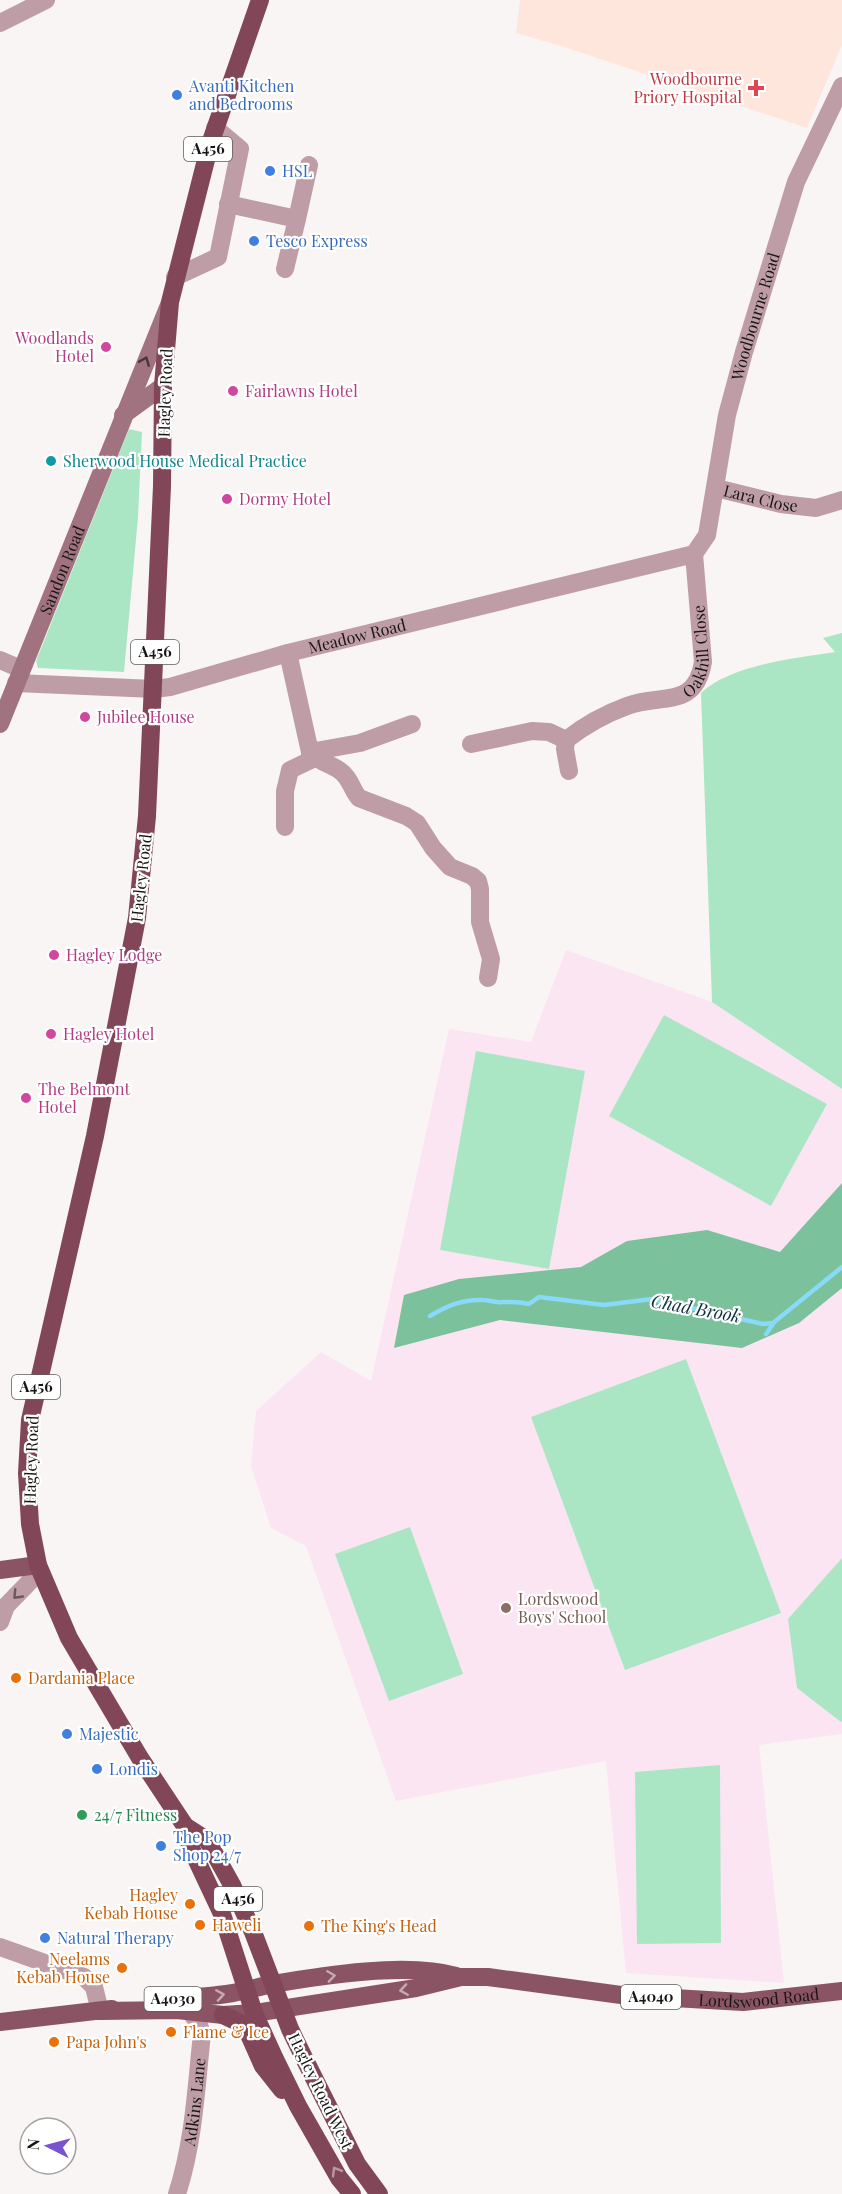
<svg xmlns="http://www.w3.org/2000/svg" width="842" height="2194" font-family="'Playfair Display',serif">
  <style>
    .education { fill: #fbe5f3 }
    .medical { fill: #ffe6dd }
    .green { fill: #abe6c4 }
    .forest { fill: #7bc19b }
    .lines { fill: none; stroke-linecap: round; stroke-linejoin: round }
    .stream { stroke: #88daf8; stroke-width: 4.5 }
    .minor { stroke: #be9da6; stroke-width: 18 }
    .tertiary { stroke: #be9da6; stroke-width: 18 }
    .secondary { stroke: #a1727f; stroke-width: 18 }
    .primary { stroke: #8b5464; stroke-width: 18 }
    .trunk { stroke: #814658; stroke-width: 18 }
    .oneway { stroke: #47363a }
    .oneway2 { stroke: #6a5a5e }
    .oneway3 { stroke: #c5aab2 }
    .oneway4 { stroke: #ba99a3 }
    .health-dot { fill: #e0444e; stroke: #fff; stroke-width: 2 }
    .shop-dot { fill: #3f7fe0; stroke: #fff; stroke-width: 2 }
    .hotel-dot { fill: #d1479c; stroke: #fff; stroke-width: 2 }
    .culture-dot { fill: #0f9aa8; stroke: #fff; stroke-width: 2 }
    .education-dot { fill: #8d6e63; stroke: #fff; stroke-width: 2 }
    .food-dot { fill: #e8710a; stroke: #fff; stroke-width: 2 }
    .leisure-dot { fill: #2e9e5b; stroke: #fff; stroke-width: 2 }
    .labels { text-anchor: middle; stroke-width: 4.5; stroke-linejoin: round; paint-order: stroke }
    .shield { fill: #fff; stroke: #5d5c5b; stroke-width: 1.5 }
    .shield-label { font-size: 15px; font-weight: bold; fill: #171615 }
    .health-label { font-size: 16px; fill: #be3a42; stroke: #fff; text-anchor: end }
    .shop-label { font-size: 16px; fill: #366cbe; stroke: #fff; text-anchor: start }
    .street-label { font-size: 16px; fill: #171615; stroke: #fff }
    .hotel-label { font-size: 16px; fill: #b23c85; stroke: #fff; text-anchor: start }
    .culture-label { font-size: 16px; fill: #0d838f; stroke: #fff; text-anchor: start }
    .education-label { font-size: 16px; fill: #785e54; stroke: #fff; text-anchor: start }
    .food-label { font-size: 16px; fill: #c56008; stroke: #fff; text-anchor: start }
    .leisure-label { font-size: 16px; fill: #27864d; stroke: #fff; text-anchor: start }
    .water-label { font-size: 18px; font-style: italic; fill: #09313e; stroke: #fff }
  </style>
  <rect width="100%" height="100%" fill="#f9f5f4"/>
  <polygon class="education" points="566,950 712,1002 842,1089 842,1734 759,1745 784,1983 626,1973 606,1761 396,1801 306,1546 271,1528 251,1466 256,1411 321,1352 371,1381 449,1029 531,1042"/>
  <polygon class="medical" points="520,0 842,0 842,45 807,128 564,47 516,33"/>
  <g class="green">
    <polygon points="129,429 142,432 138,517 124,672 38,668 36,661"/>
    <path d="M842,633v456l-130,-87 -11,-309c29,-28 94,-35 134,-41l-12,-14z"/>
    <polygon points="664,1015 827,1104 771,1206 609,1116"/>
    <polygon points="476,1051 585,1071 549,1269 440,1250"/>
    <polygon points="686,1359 781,1613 625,1670 531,1417"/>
    <polygon points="410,1527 463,1674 389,1701 335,1554"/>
    <polygon points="842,1558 842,1721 841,1722 797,1688 788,1619"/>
    <polygon points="720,1765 721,1943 637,1944 635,1772"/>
  </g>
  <polygon class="forest" points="842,1183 842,1288 799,1323 742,1348 500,1320 394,1348 404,1295 459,1279 581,1267 627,1241 707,1230 780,1252"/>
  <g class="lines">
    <g class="stream">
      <path d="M430,1316c17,-10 32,-17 53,-16 6,0 12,3 19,2 12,0 15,-1 27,2l10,-7 65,8 48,-6 111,25 10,-1 69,-56"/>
      <polyline points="766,1334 773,1324"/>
    </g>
    <g class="minor">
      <polyline points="0,23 46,0"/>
      <polyline points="228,204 297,219 285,269"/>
      <polyline points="297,219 309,165"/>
      <polyline points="175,277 218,257 240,149 215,128"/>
      <path id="s1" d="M716,488l65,16 35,4 26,-8"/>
      <path d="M288,653l22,99c8,10 19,11 29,18 12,8 12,19 20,28l47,18 11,7 16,25 17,19 22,9 6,5 2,8v33l11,37 -3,19"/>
      <polyline points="0,660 21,669"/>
      <polyline points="16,683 154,689"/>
      <polyline points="471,744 532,731 549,732 566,740"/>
      <polyline points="310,752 360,743 412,724"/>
      <path id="s2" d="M569,771l-4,-22 1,-9c19,-15 39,-26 61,-34 34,-13 68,4 76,-44l-9,-108"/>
      <polyline points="285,827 285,791 290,770 315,758"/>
      <polyline points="0,1622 6,1606 40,1571"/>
      <polyline points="0,1947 84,1977 94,1987 100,2011"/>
    </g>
    <g class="tertiary">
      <path id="s3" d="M154,689l16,-2 118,-34 406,-99 13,-19 20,-120 17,-63 52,-170 46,-96"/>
      <path id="s4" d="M177,2194c17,-52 19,-106 25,-160l-3,-9 -9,-14"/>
    </g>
    <g class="secondary">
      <polyline points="123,415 163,386"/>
      <path id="s5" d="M0,724l169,-419"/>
    </g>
    <g class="primary">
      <polyline points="0,1570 38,1565"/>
      <path d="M160,1999c24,-1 49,-2 73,-6 14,-2 27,-7 40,-9 51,-9 135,-22 183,-8"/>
      <path id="s6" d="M100,2011l77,-1 46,5 31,-2 162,-25 45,-11h27l133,18 122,7 99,-11"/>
      <polyline points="0,2022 112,2009"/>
    </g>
    <g class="trunk">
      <polyline points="260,0 210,144 170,302 163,386 162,486 147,816 137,918 95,1136 30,1420 27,1473 30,1524 38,1565 69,1638 140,1758 185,1826 190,1846 222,1914 254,2013 274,2057 298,2106 339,2178 352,2194"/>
      <polyline points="185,1826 207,1840 232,1885 253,1932 290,2029 306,2062 357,2164 379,2194"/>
      <polyline points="223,2015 240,2023 247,2030 263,2066 282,2090"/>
    </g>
  </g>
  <defs><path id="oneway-chevron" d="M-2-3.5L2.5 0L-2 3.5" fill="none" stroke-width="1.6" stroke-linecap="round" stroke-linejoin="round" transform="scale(1.5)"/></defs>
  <use class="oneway" href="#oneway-chevron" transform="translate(145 361) rotate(-68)"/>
  <use class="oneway2" href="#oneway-chevron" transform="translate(17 1595) rotate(134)"/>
  <g class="oneway3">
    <use href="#oneway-chevron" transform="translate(331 1976) rotate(-8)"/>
    <use href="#oneway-chevron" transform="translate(404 1990) rotate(171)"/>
    <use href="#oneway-chevron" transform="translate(220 1995) rotate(-9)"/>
  </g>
  <use class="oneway4" href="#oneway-chevron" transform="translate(336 2171) rotate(-121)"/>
  <path class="health-dot" d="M753 79h6v6h6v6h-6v6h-6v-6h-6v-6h6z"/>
  <g class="shop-dot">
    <circle cx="177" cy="95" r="6"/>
    <circle cx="270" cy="171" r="6"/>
    <circle cx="254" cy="241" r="6"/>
    <circle cx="67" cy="1734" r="6"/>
    <circle cx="97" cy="1769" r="6"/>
    <circle cx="161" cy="1846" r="6"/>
    <circle cx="45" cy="1938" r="6"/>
  </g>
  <g class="hotel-dot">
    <circle cx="106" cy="347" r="6"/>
    <circle cx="233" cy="391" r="6"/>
    <circle cx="227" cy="499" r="6"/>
    <circle cx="85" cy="717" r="6"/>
    <circle cx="54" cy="955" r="6"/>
    <circle cx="51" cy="1034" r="6"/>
    <circle cx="26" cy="1098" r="6"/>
  </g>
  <circle class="culture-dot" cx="51" cy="461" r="6"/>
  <circle class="education-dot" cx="506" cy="1608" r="6"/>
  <g class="food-dot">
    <circle cx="16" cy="1678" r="6"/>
    <circle cx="190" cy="1904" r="6"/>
    <circle cx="200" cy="1925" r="6"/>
    <circle cx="309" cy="1926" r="6"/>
    <circle cx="122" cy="1968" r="6"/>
    <circle cx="171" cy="2032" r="6"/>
    <circle cx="54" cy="2042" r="6"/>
  </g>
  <circle class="leisure-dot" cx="82" cy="1815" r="6"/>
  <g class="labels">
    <g class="shield">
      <rect x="184" y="137" width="48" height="24" rx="4.5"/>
      <rect x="131" y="640" width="48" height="24" rx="4.5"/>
      <rect x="12" y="1375" width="48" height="24" rx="4.5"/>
      <rect x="214" y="1887" width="48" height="24" rx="4.5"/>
      <rect x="621" y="1985" width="60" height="24" rx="4.5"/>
      <rect x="144.5" y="1987" width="57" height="24" rx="4.5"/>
    </g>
    <g class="shield-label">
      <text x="208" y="154">A456</text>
      <text x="155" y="657">A456</text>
      <text x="36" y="1392">A456</text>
      <text x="238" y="1904">A456</text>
      <text x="651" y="2002">A4040</text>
      <text x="173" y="2004">A4030</text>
    </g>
    <g class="health-label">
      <text x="742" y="85">Woodbourne<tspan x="742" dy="18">Priory Hospital</tspan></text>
    </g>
    <g class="shop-label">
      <text x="189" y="92">Avanti Kitchen<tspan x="189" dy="18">and Bedrooms</tspan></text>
      <text x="282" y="177">HSL</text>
      <text x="266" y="247">Tesco Express</text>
      <text x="79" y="1740">Majestic</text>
      <text x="109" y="1775">Londis</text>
      <text x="173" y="1843">The Pop<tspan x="173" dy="18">Shop 24/7</tspan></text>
      <text x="57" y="1944">Natural Therapy</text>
    </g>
    <g class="street-label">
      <text dy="6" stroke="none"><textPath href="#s3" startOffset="804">Woodbourne Road</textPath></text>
      <text transform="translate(165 393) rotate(-88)" y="6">Hagley Road</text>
      <text dy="6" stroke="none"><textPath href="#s1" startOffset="46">Lara Close</textPath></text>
      <text dy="6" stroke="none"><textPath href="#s5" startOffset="166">Sandon Road</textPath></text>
      <text dy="6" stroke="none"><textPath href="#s3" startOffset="210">Meadow Road</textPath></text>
      <text dy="6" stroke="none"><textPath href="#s2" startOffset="208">Oakhill Close</textPath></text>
      <text transform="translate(141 878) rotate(-84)" y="6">Hagley Road</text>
      <text transform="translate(31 1460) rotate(-88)" y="6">Hagley Road</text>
      <text dy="6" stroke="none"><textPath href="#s6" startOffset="664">Lordswood Road</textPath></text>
      <text transform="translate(321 2091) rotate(64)" y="6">Hagley Road West</text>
      <text dy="6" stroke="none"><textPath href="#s4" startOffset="94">Adkins Lane</textPath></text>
    </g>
    <g class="hotel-label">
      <text x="94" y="344" text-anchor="end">Woodlands<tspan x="94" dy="18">Hotel</tspan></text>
      <text x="245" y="397">Fairlawns Hotel</text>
      <text x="239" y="505">Dormy Hotel</text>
      <text x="97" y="723">Jubilee House</text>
      <text x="66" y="961">Hagley Lodge</text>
      <text x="63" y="1040">Hagley Hotel</text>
      <text x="38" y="1095">The Belmont<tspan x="38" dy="18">Hotel</tspan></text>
    </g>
    <g class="culture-label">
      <text x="63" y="467">Sherwood House Medical Practice</text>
    </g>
    <g class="education-label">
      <text x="518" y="1605">Lordswood<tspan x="518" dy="18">Boys' School</tspan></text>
    </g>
    <g class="food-label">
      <text x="28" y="1684">Dardania Place</text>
      <text x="178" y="1901" text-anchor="end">Hagley<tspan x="178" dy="18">Kebab House</tspan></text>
      <text x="212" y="1931">Haweli</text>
      <text x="321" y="1932">The King's Head</text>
      <text x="110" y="1965" text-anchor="end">Neelams<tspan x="110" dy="18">Kebab House</tspan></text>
      <text x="183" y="2038">Flame &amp; Ice</text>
      <text x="66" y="2048">Papa John's</text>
    </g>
    <g class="leisure-label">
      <text x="94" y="1821">24/7 Fitness</text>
    </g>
    <g class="water-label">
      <text transform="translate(696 1309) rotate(10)" y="6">Chad Brook</text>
    </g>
  </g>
  <g transform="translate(48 2146) rotate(276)"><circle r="28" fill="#ffffff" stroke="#a2a2a1" stroke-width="1.5"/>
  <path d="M0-4.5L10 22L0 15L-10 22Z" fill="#7a54ce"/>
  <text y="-9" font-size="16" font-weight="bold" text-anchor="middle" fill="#171615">N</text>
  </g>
</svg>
